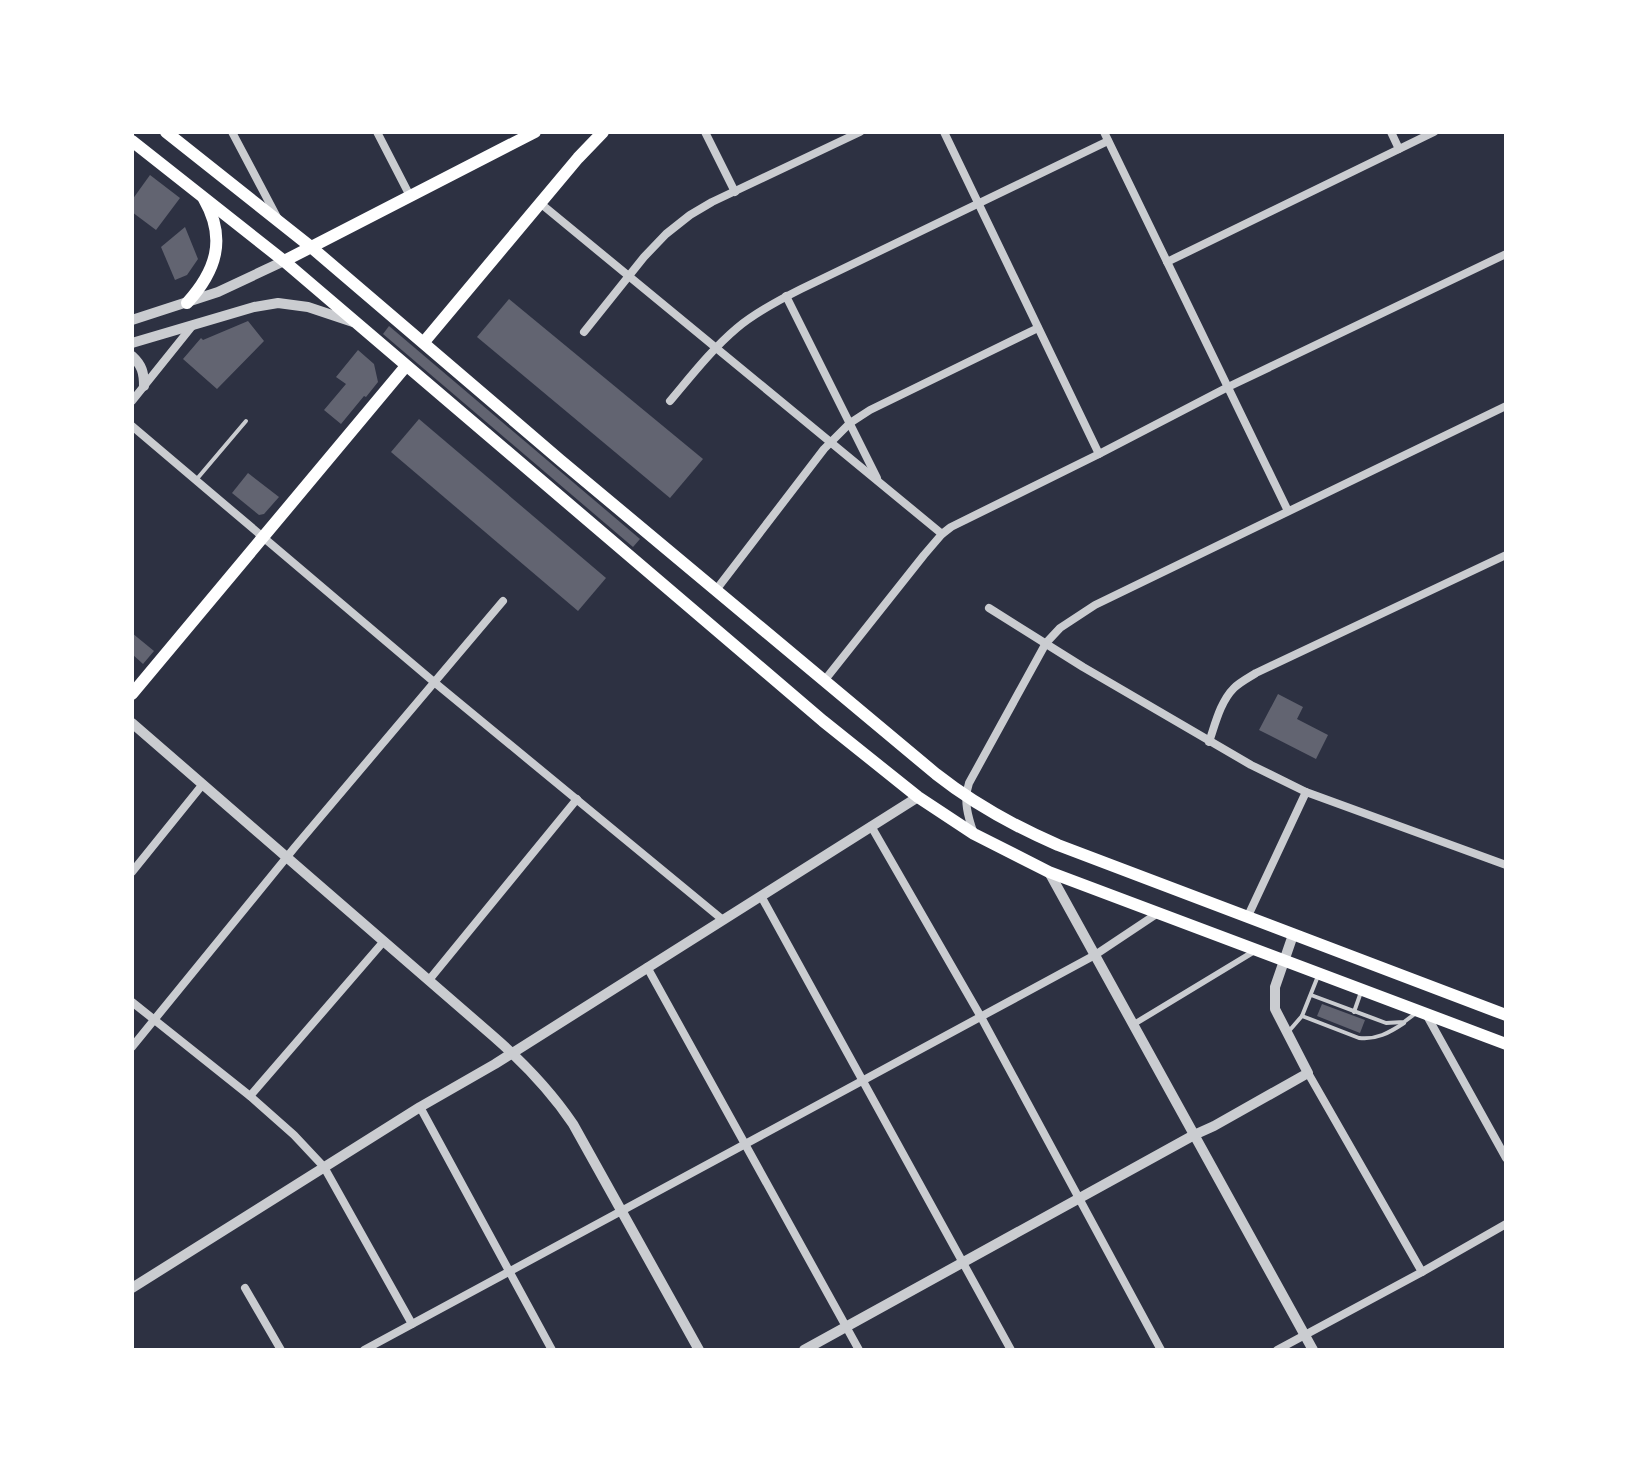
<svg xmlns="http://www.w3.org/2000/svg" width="1638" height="1482" font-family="Quicksand,sans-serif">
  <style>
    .building { fill: #626471 }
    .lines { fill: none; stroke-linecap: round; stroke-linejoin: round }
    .service { stroke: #caccd0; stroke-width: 4 }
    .pedestrian { stroke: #caccd0; stroke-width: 6 }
    .minor { stroke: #caccd0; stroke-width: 8 }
    .tertiary { stroke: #caccd0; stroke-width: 10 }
    .secondary { stroke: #fff; stroke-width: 12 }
  </style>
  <rect width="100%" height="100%" fill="#2d3142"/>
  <g class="building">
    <polygon points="150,175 180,198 156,230 132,212 132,200"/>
    <polygon points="185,227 198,259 187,275 175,280 161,247"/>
    <polygon points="509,299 703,459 670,498 477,337"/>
    <polygon points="248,321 264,341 217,389 183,359 201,338 203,340"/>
    <polygon points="389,326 640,539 633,547 383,334"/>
    <polygon points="358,350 374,364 378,382 366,397 364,396 341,424 324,410 346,384 336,377"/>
    <polygon points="419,419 606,578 578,611 391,452"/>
    <polygon points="248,473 279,497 264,514 259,515 232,493"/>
    <polygon points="132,633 154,651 143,664 132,654"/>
    <polygon points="1278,694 1303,707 1297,719 1328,735 1316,759 1259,730"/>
    <polygon points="1322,1004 1365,1020 1360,1033 1317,1016"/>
  </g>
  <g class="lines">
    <g class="service">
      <polyline points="196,480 246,421"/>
      <polyline points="1311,995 1386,1023 1404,1022 1416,1013"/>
      <polyline points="1354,1012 1361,992"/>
      <path d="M1302,1016l57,22c17,2 30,-5 45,-15"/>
      <polyline points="1289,1031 1302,1016 1318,976"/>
    </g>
    <polyline class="pedestrian" points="1134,1024 1253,952"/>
    <g class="minor">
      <polyline points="232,132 278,219"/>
      <polyline points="377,132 410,196"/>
      <polyline points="705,132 735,192"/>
      <polyline points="944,132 1099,454"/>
      <polyline points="1104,132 1288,511"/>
      <polyline points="1391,132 1399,149"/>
      <polyline points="540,203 942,534"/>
      <polyline points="1167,262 1434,132"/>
      <polyline points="786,296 877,478"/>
      <polyline points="584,332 644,257 666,234 690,215 712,202 860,132"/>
      <polyline points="132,401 193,325"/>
      <path d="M670,401c21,-25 42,-52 67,-73 19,-16 42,-28 64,-39l307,-148"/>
      <polyline points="132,426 434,682 723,920"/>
      <polyline points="716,590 824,449 850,423 870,410 1038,328"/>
      <polyline points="989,608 1083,667 1251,765 1306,792 1506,865"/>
      <polyline points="824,681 924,555 942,534 951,527 1099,454 1228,387 1506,254"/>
      <path d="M1209,742c6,-17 11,-40 25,-54 6,-6 14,-10 22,-15l250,-118"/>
      <polyline points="871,826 981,1017 1161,1350"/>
      <path d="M974,834c-6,-17 -11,-34 -5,-51l77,-140 14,-15 35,-23 411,-199"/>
      <polyline points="132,872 203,784"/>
      <polyline points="761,896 1011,1350"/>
      <polyline points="1247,918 1306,792"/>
      <polyline points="647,967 859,1350"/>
      <polyline points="429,980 577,799"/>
      <polyline points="132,1002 250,1096 294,1135 324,1167 412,1324"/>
      <polyline points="1426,1014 1506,1158"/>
      <polyline points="132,1047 295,847 503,601"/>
      <polyline points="1308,1073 1422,1272"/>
      <polyline points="250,1096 384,941"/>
      <polyline points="420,1107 552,1350"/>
      <polyline points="245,1288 281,1350"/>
      <polyline points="364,1350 1095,955 1158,913"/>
      <polyline points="1277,1350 1422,1272 1506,1224"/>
    </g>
    <g class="tertiary">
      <polyline points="132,320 218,292 284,261"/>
      <polyline points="132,343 254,307 278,303 308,307 353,322"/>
      <path d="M132,356c10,9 12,17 12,30"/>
      <path d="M132,723l361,313c31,27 57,54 80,88l126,226"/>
      <polyline points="1049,872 1313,1350"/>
      <polyline points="132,1288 420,1107 495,1064 918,797"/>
      <polyline points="804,1350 1194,1135 1214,1126 1308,1073 1275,1009 1275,987 1293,935"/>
    </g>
    <g class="secondary">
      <path d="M166,132l145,115 249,213 376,314c38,30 78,52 122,71l448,170"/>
      <polyline points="132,141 284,261 823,721 918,797 974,834 1049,872 1506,1044"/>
      <polyline points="284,261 535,132"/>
      <path d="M187,303c29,-32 40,-64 17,-104"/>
      <polyline points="424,342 578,158 603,132"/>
      <polyline points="132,694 406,366"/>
    </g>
  </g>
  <rect width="1638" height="1482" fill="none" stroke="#ffffff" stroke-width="268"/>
</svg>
